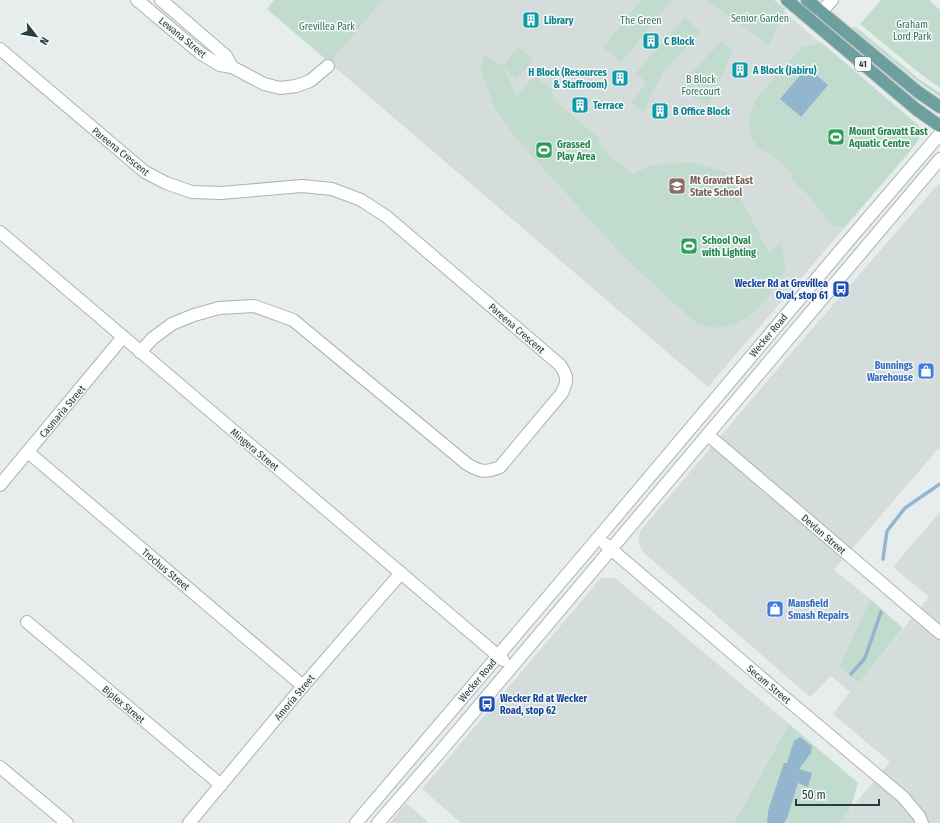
<svg xmlns="http://www.w3.org/2000/svg" width="940" height="823" font-family="'Fira Sans Condensed',sans-serif">
  <style>
    .built { fill: #d4dddb }
    .green { fill: #c1dccf }
    .water { fill: #93b5cd }
    .lines { fill: none; stroke-linecap: round; stroke-linejoin: round }
    .stream { stroke: #93b5cd; stroke-width: 3.5 }
    .minor-casing { stroke: #a9b5b4; stroke-width: 14 }
    .major-casing { stroke: #c2c9c9; stroke-width: 14 }
    .minor { stroke: #fff; stroke-width: 12 }
    .major { stroke: #6e9f9f; stroke-width: 12 }
    .labels { text-anchor: middle; stroke-width: 3; stroke-linejoin: round; paint-order: stroke }
    .shield { fill: #f6faf9; stroke: #647676; stroke-width: 1 }
    .shield-label { font-size: 9px; font-weight: bold; fill: #263e3e }
    .park-label { font-size: 10px; fill: #33725b; stroke: #f6faf9 }
    .culture-label { font-size: 10px; font-weight: bold; fill: #0d838f; stroke: #f6faf9; text-anchor: start }
    .street-label { font-size: 10px; fill: #263e3e; stroke: #f6faf9 }
    .leisure-label { font-size: 10px; font-weight: bold; fill: #27864d; stroke: #f6faf9; text-anchor: start }
    .education-label { font-size: 10px; font-weight: bold; fill: #785e54; stroke: #f6faf9; text-anchor: start }
    .transit-label { font-size: 10px; font-weight: bold; fill: #164399; stroke: #f6faf9; text-anchor: end }
    .shop-label { font-size: 10px; font-weight: bold; fill: #366cbe; stroke: #f6faf9; text-anchor: end }
  </style>
  <rect width="100%" height="100%" fill="#e6edec"/>
  <g class="built">
    <polygon points="383,0 772,0 798,24 918,125 920,135 916,144 708,387 330,63"/>
    <polygon points="940,182 940,450 938,449 834,570 870,599 839,667 859,683 929,597 893,567 940,512 940,823 839,823 890,762 833,714 850,692 831,676 810,697 643,552 638,541 640,531 792,352"/>
    <polygon points="601,578 615,578 789,724 734,823 461,823 422,789"/>
    <polygon points="406,803 429,823 390,823"/>
  </g>
  <g class="green">
    <polygon points="274,0 383,0 330,63 267,9"/>
    <polygon points="641,0 672,0 621,62 603,47"/>
    <polygon points="706,0 774,0 785,9 769,45"/>
    <polygon points="881,0 929,0 940,10 940,88 922,75 860,24"/>
    <polygon points="685,17 700,32 663,73 643,111 631,102 647,83 636,73"/>
    <polygon points="851,27 857,28 919,79 940,93 940,97 916,80"/>
    <polygon points="722,41 733,51 708,105 682,92 689,75"/>
    <path d="M822,43l96,82c4,7 2,13 -2,19l-72,84 -9,-2 -6,-4 -20,-26 -17,-16 -1,-3 2,-4 -24,-20 -11,-4 -6,-10 -3,-14 2,-14 7,-15 44,-49z"/>
    <path d="M519,47l14,13 -16,19 -14,-12 14,29 18,-21 15,14 1,-2 3,13 46,39 -2,3 15,17 21,15 14,-8 42,-4 37,10 42,81 12,-11c1,8 4,19 4,27 -1,7 -9,16 -13,22 -19,26 -43,45 -76,32l-72,-66 -110,-121 -18,-26 -16,-41 4,-14 19,11z"/>
    <polygon points="870,599 903,628 859,683 839,667"/>
    <polygon points="789,724 858,783 850,810 839,823 734,823"/>
  </g>
  <g class="water">
    <polygon points="807,67 828,85 801,117 780,99"/>
    <polygon points="800,737 812,746 811,753 799,769 812,773 808,787 798,783 787,818 784,823 767,823 768,811 784,763 787,763 794,741"/>
  </g>
  <g class="lines">
    <g class="stream">
      <polyline points="883,559 887,531 905,508 940,484"/>
      <polyline points="851,674 865,658 881,612"/>
    </g>
    <g class="minor-casing">
      <g id="minor">
        <polyline points="137,0 200,53 220,65 232,67 264,84 280,88 296,86 310,81 328,66"/>
        <polyline points="161,0 226,56 232,67"/>
        <polyline points="821,12 832,0"/>
        <path d="M0,49l145,123 21,11 26,9 29,1 81,-7 30,3 29,11 26,17 173,148c8,12 8,15 2,28l-62,74c-15,6 -20,5 -33,-3l-174,-144 -39,-14 -35,2 -25,7 -22,9 -19,14 -13,14"/>
        <polyline points="0,232 503,660"/>
        <polyline points="708,435 940,633"/>
        <polyline points="28,452 303,686"/>
        <polyline points="0,485 123,337"/>
        <polyline points="605,544 771,686 903,797 919,816 922,823"/>
        <polyline points="27,622 221,785"/>
        <polyline points="0,767 67,823"/>
        <polyline points="189,823 303,686 401,573"/>
        <polyline points="356,823 598,538 845,245 940,134"/>
        <polyline points="378,823 440,752 940,159"/>
      </g>
    </g>
    <g class="major-casing">
      <g id="major">
        <polyline points="787,0 916,109 940,126"/>
        <polyline points="807,0 918,92 940,107"/>
      </g>
    </g>
    <use href="#minor" class="minor"/>
    <use href="#major" class="major"/>
  </g>
  <defs>
    <g id="building-square" transform="scale(0.9)"><rect x="-9" y="-9" width="18" height="18" rx="4" fill="#0f9aa8" stroke="#f6faf9"/><path d="M-4-6H4V6H1V3H-1V6H-4ZM-2.5-4.3h1.7v1.8h-1.7ZM.8-4.3h1.7v1.8H.8ZM-2.5-1h1.7V.8h-1.7ZM.8-1h1.7V.8H.8Z" fill="#fff"/></g>
    <g id="stadium-square" transform="scale(0.9)"><rect x="-9" y="-9" width="18" height="18" rx="4" fill="#2e9e5b" stroke="#f6faf9"/><path d="M0-5a6.5 5 0 1 0 0 10a6.5 5 0 1 0 0-10ZM-3.5-1.8h7v3.6h-7Z" fill="#fff"/></g>
    <g id="school-square" transform="scale(0.9)"><rect x="-9" y="-9" width="18" height="18" rx="4" fill="#8d6e63" stroke="#f6faf9"/><path d="M0-5L7-2L0 1L-7-2ZM-4 1L0 2.5L4 1V4Q0 6-4 4Z" fill="#fff"/></g>
    <g id="bus-square" transform="scale(0.9)"><rect x="-9" y="-9" width="18" height="18" rx="4" fill="#1a4fb4" stroke="#f6faf9"/><path d="M-5-6H5V4H4V6H2V4H-2V6H-4V4H-5ZM-3.5-4V0h7V-4ZM-3.5 1.2v1.5H-2V1.2ZM2 1.2v1.5H3.5V1.2Z" fill="#fff"/></g>
    <g id="shop-square" transform="scale(0.9)"><rect x="-9" y="-9" width="18" height="18" rx="4" fill="#3f7fe0" stroke="#f6faf9"/><path d="M-5-2.5h2.3a2.7 3.5 0 0 1 5.4 0H5L5.5 6h-11ZM-1.5-2.5h3a1.5 2.3 0 0 0-3 0Z" fill="#fff"/></g>
  </defs>
  <g fill-rule="evenodd">
    <use href="#building-square" x="531" y="20"/>
    <use href="#building-square" x="651" y="41"/>
    <use href="#building-square" x="740" y="70"/>
    <use href="#building-square" x="620" y="78"/>
    <use href="#building-square" x="580" y="105"/>
    <use href="#building-square" x="660" y="111"/>
    <use href="#stadium-square" x="836" y="137"/>
    <use href="#stadium-square" x="544" y="150"/>
    <use href="#school-square" x="677" y="186"/>
    <use href="#stadium-square" x="689" y="246"/>
    <use href="#bus-square" x="841" y="289"/>
    <use href="#shop-square" x="926" y="371"/>
    <use href="#shop-square" x="775" y="609"/>
    <use href="#bus-square" x="487" y="704"/>
  </g>
  <g class="labels">
    <rect class="shield" x="855" y="57" width="16" height="14" rx="3"/>
    <g class="shield-label">
      <text x="863" y="67">41</text>
    </g>
    <g class="park-label">
      <text x="760" y="22">Senior Garden</text>
      <text x="641" y="24">The Green</text>
      <text x="912" y="28">Graham<tspan x="912" dy="12">Lord Park</tspan></text>
      <text x="327" y="30">Grevillea Park</text>
      <text x="701" y="83">B Block<tspan x="701" dy="12">Forecourt</tspan></text>
    </g>
    <g class="culture-label">
      <text x="544" y="24">Library</text>
      <text x="664" y="45">C Block</text>
      <text x="753" y="74">A Block (Jabiru)</text>
      <text x="607" y="76" text-anchor="end">H Block (Resources<tspan x="607" dy="12">&amp; Staffroom)</tspan></text>
      <text x="593" y="109">Terrace</text>
      <text x="673" y="115">B Office Block</text>
    </g>
    <g class="street-label">
      <text transform="translate(183 37) rotate(39)" y="4">Lewana Street</text>
      <text transform="translate(121 151) rotate(39)" y="4">Pareena Crescent</text>
      <text transform="translate(517 328) rotate(41)" y="4">Pareena Crescent</text>
      <text transform="translate(768 335) rotate(-50)" y="4">Wecker Road</text>
      <text transform="translate(62 411) rotate(-50)" y="4">Casmaria Street</text>
      <text transform="translate(255 449) rotate(40)" y="4">Mingera Street</text>
      <text transform="translate(824 534) rotate(41)" y="4">Devlan Street</text>
      <text transform="translate(166 569) rotate(40)" y="4">Trochus Street</text>
      <text transform="translate(477 680) rotate(-50)" y="4">Wecker Road</text>
      <text transform="translate(769 684) rotate(40)" y="4">Secam Street</text>
      <text transform="translate(294 697) rotate(-50)" y="4">Amoria Street</text>
      <text transform="translate(124 704) rotate(40)" y="4">Biplex Street</text>
    </g>
    <g class="leisure-label">
      <text x="849" y="135">Mount Gravatt East<tspan x="849" dy="12">Aquatic Centre</tspan></text>
      <text x="557" y="148">Grassed<tspan x="557" dy="12">Play Area</tspan></text>
      <text x="702" y="244">School Oval<tspan x="702" dy="12">with Lighting</tspan></text>
    </g>
    <g class="education-label">
      <text x="690" y="184">Mt Gravatt East<tspan x="690" dy="12">State School</tspan></text>
    </g>
    <g class="transit-label">
      <text x="828" y="287">Wecker Rd at Grevillea<tspan x="828" dy="12">Oval, stop 61</tspan></text>
      <text x="500" y="702" text-anchor="start">Wecker Rd at Wecker<tspan x="500" dy="12">Road, stop 62</tspan></text>
    </g>
    <g class="shop-label">
      <text x="913" y="369">Bunnings<tspan x="913" dy="12">Warehouse</tspan></text>
      <text x="788" y="607" text-anchor="start">Mansfield<tspan x="788" dy="12">Smash Repairs</tspan></text>
    </g>
  </g>
  <g transform="translate(36 36) rotate(121)" stroke="#f6faf9" stroke-width="3" paint-order="stroke">
  <path d="M0-3L7 15L0 10L-7 15Z" fill="#263e3e"/>
  <text y="-6" font-size="11" font-weight="bold" text-anchor="middle" fill="#263e3e">N</text>
  </g>
  <path d="M796 799v6h83v-6" fill="none" stroke="#263e3e" stroke-width="2"/>
  <text x="802" y="799" font-size="12" fill="#263e3e" stroke="#f6faf9" stroke-width="3" paint-order="stroke">50 m</text>
</svg>
